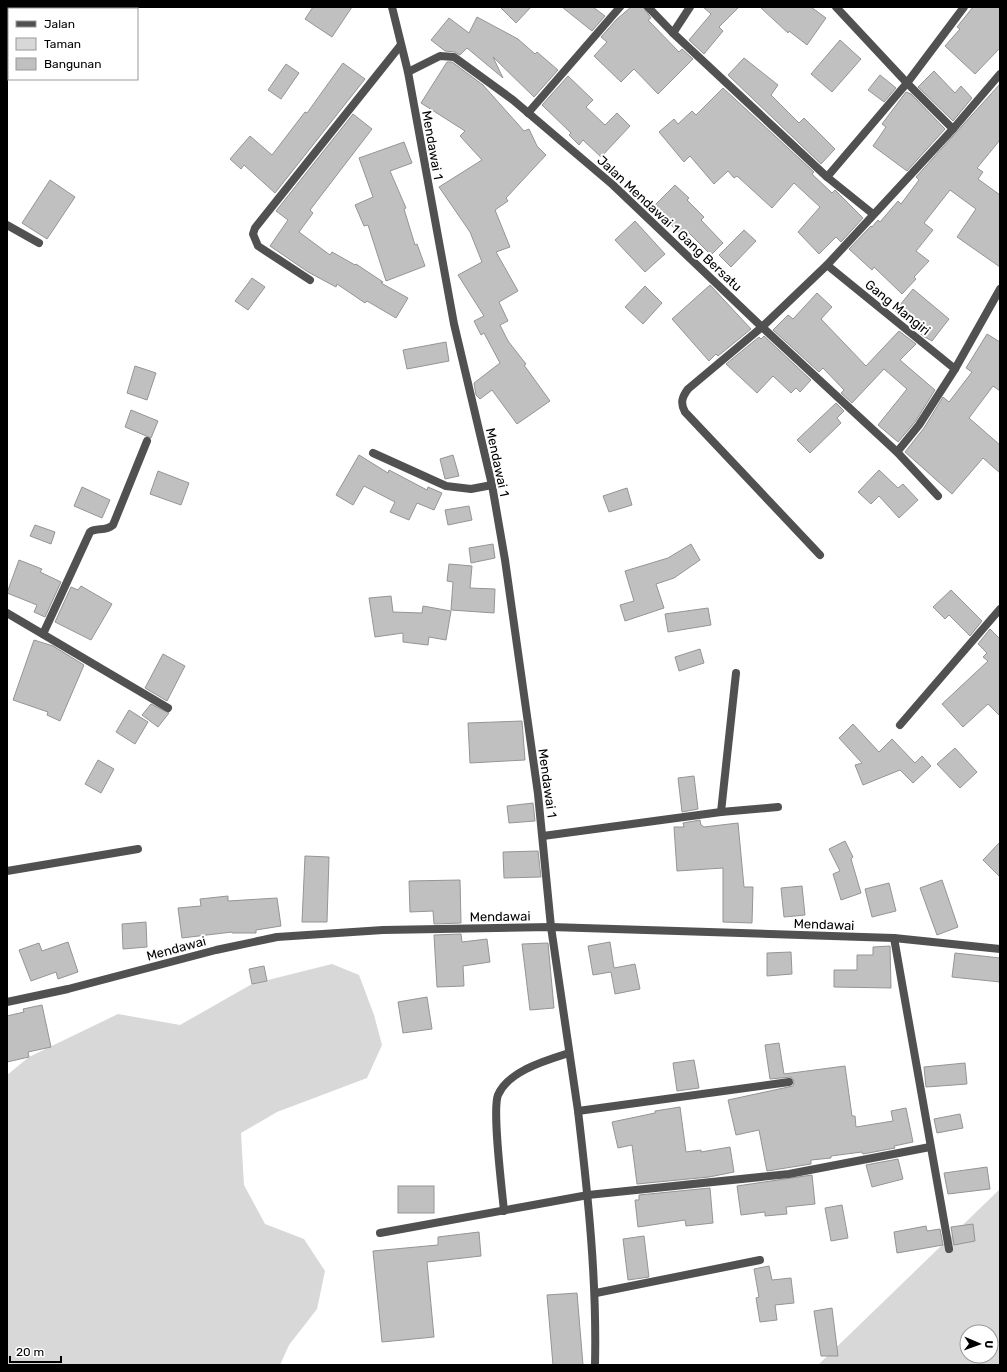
<svg xmlns="http://www.w3.org/2000/svg" width="1007" height="1372" font-family="Rubik,sans-serif">
  <style>
    .green { fill: #d8d8d8; fill-rule: evenodd }
    .building { fill: #c0c0c0; stroke: #959595 }
    .lines { fill: none; stroke-linecap: round; stroke-linejoin: round }
    .street { stroke: #515151; stroke-width: 8 }
    .labels { text-anchor: middle; stroke-width: 4; stroke-linejoin: round; paint-order: stroke }
    .street-label { font-size: 13px; fill: #000; stroke: #fff }
  </style>
  <rect width="100%" height="100%" fill="#fff"/>
  <g class="green">
    <polygon points="332,964 359,975 374,1015 382,1045 367,1078 277,1112 241,1133 244,1185 265,1224 304,1239 325,1271 317,1309 289,1345 280,1365 7,1365 7,1075 29,1057 118,1014 180,1025 252,984"/>
    <path d="M1000,1189v176h-182zM967,1332h24v24h-24z"/>
  </g>
  <g class="building">
    <polygon points="313,7 352,7 332,37 305,19"/>
    <polygon points="500,7 531,7 516,23"/>
    <polygon points="562,7 593,7 605,16 592,31"/>
    <polygon points="631,7 643,7 651,18 648,20 679,52 682,49 693,59 658,94 634,69 621,82 594,56 607,42 601,37 617,19"/>
    <polygon points="703,7 739,7 719,27 723,31 704,54 689,40 711,14"/>
    <polygon points="760,7 811,7 826,18 807,45 789,31 788,33"/>
    <polygon points="973,7 1000,7 1000,48 975,74 945,46 960,29 957,27"/>
    <polygon points="477,17 518,39 535,54 537,52 558,70 534,97 493,57 503,78 467,48 460,55 455,52 445,51 431,40 449,18 469,33"/>
    <polygon points="840,40 861,59 832,92 811,74"/>
    <polygon points="744,58 778,85 771,95 799,123 804,118 835,149 821,164 728,75"/>
    <polygon points="447,62 452,62 483,85 524,131 529,129 537,146 546,155 506,198 508,201 495,210 510,247 496,252 518,291 499,302 508,321 500,325 508,341 526,364 524,365 550,401 517,424 492,390 480,399 476,395 474,383 500,363 484,333 481,335 474,321 484,316 458,275 482,262 470,232 439,187 482,160 460,136 465,131 421,103"/>
    <polygon points="343,63 365,79 275,193 244,165 241,169 230,159 250,136 272,155 305,112 307,113"/>
    <polygon points="286,64 299,73 281,99 268,90"/>
    <polygon points="934,71 955,93 961,86 972,98 953,121 918,87"/>
    <polygon points="880,75 896,88 884,102 868,90"/>
    <polygon points="568,76 593,100 586,107 605,125 617,113 630,126 601,157 583,140 579,145 569,135 571,133 542,105"/>
    <polygon points="1000,84 1000,140 977,168 983,172 978,179 1000,195 1000,267 957,237 976,209 950,190 924,223 933,230 916,251 929,261 914,277 916,279 902,294 874,267 872,270 849,249 871,226 872,227 878,220 880,222 898,201 901,204 919,180 916,177"/>
    <polygon points="723,88 814,172 812,174 832,193 835,190 863,218 841,242 836,237 819,254 798,232 820,207 794,183 772,208 737,176 734,178 728,171 714,184 690,156 684,162 659,132 674,119 678,124 692,111 696,115"/>
    <polygon points="906,92 911,94 945,129 907,171 873,146 886,127 882,124"/>
    <polygon points="353,114 372,129 310,210 313,213 299,232 330,255 332,252 355,265 356,264 383,282 381,283 408,298 396,318 367,301 365,303 337,284 336,287 308,272 270,246 288,220 276,211"/>
    <polygon points="404,142 412,163 390,171 406,208 404,209 415,245 417,244 425,266 386,281 368,225 364,226 355,205 373,197 359,158"/>
    <polygon points="50,180 75,197 47,239 22,223"/>
    <polygon points="675,185 689,198 687,200 704,217 701,220 723,243 711,255 689,233 684,238 653,207"/>
    <polygon points="635,221 665,254 645,272 615,240"/>
    <polygon points="744,230 756,241 731,267 719,255"/>
    <polygon points="252,278 265,287 248,310 235,301"/>
    <polygon points="710,285 751,329 718,356 716,354 709,361 672,319"/>
    <polygon points="645,286 662,303 643,324 625,307"/>
    <polygon points="913,289 949,319 932,341 923,336 895,311"/>
    <polygon points="817,293 832,307 821,319 866,366 899,331 916,344 900,360 935,390 915,422 898,442 878,425 907,389 884,369 852,403 841,393 844,390 823,368 819,372 773,330 788,315 793,319"/>
    <polygon points="987,334 1000,342 1000,391 993,386 969,418 1000,445 1000,473 983,458 952,494 905,452 924,428 943,397 949,402 972,372 966,368"/>
    <polygon points="764,336 811,380 800,392 796,388 791,393 773,376 757,393 726,364 759,337 761,339"/>
    <polygon points="446,342 449,361 407,369 403,350"/>
    <polygon points="135,366 156,373 147,400 127,393"/>
    <polygon points="836,403 844,411 837,418 841,423 810,453 797,440"/>
    <polygon points="131,410 158,421 151,438 125,427"/>
    <polygon points="359,455 388,473 389,470 427,490 428,487 442,493 434,510 417,503 409,520 390,512 395,502 364,486 353,505 336,495"/>
    <polygon points="453,455 459,476 445,479 440,459"/>
    <polygon points="879,470 898,488 903,484 918,500 899,518 879,496 871,504 858,492"/>
    <polygon points="158,471 189,483 181,505 150,494"/>
    <polygon points="82,487 110,500 102,518 74,506"/>
    <polygon points="627,488 632,505 609,512 603,496"/>
    <polygon points="469,506 472,520 448,525 445,510"/>
    <polygon points="35,525 55,532 51,544 30,536"/>
    <polygon points="493,544 495,558 471,563 469,548"/>
    <polygon points="691,544 700,560 674,578 656,584 664,608 625,621 620,605 634,601 625,571 668,558"/>
    <polygon points="19,560 42,569 40,572 61,582 45,617 34,612 37,605 7,593"/>
    <polygon points="449,564 472,566 470,588 495,589 494,613 451,610 453,582 447,581"/>
    <polygon points="81,586 112,604 91,640 55,622 71,587 78,590"/>
    <polygon points="951,590 982,621 970,636 949,615 945,619 933,607"/>
    <polygon points="391,596 393,612 422,613 423,606 451,611 446,640 429,637 428,645 403,642 403,633 375,637 369,598"/>
    <polygon points="708,608 711,625 668,632 665,614"/>
    <polygon points="990,629 1000,639 1000,716 988,704 963,727 942,704 988,661 983,657 987,653 978,644"/>
    <polygon points="34,640 53,646 84,665 60,721 47,715 48,712 13,700"/>
    <polygon points="700,649 704,663 679,671 675,657"/>
    <polygon points="163,654 185,666 167,701 145,688"/>
    <polygon points="151,704 169,713 158,727 142,715"/>
    <polygon points="129,710 148,722 135,744 116,732"/>
    <polygon points="522,721 525,760 470,763 468,723"/>
    <polygon points="853,724 879,752 892,739 915,763 922,756 931,766 913,783 900,770 863,785 855,765 862,763 839,738"/>
    <polygon points="955,748 977,772 960,788 937,764"/>
    <polygon points="98,760 114,769 101,793 85,784"/>
    <polygon points="694,776 698,809 682,812 678,778"/>
    <polygon points="533,803 535,821 509,823 507,806"/>
    <polygon points="700,820 701,825 704,827 738,823 744,887 753,887 752,923 723,922 723,868 677,871 674,827 684,827 683,823"/>
    <polygon points="845,841 853,857 851,859 861,893 841,900 833,874 840,871 829,849"/>
    <polygon points="1000,842 1000,877 983,860"/>
    <polygon points="538,851 541,877 504,878 503,852"/>
    <polygon points="305,856 329,857 327,922 302,922"/>
    <polygon points="460,880 461,923 434,924 433,911 410,912 409,881"/>
    <polygon points="942,880 958,927 937,935 920,888"/>
    <polygon points="889,883 896,911 872,917 865,889"/>
    <polygon points="802,886 805,915 784,917 781,888"/>
    <polygon points="228,896 228,901 277,898 281,926 256,930 256,933 232,933 232,932 182,938 178,908 201,906 200,899"/>
    <polygon points="146,922 147,947 123,949 122,924"/>
    <polygon points="461,934 462,942 487,939 490,962 463,966 464,986 437,987 434,935"/>
    <polygon points="68,942 78,972 58,979 56,972 31,981 19,950 39,943 42,951"/>
    <polygon points="610,942 614,968 635,964 640,989 615,994 611,972 593,975 588,946"/>
    <polygon points="548,943 554,1008 530,1010 522,944"/>
    <polygon points="890,946 891,988 834,987 834,970 857,970 857,955 873,955 873,947"/>
    <polygon points="791,952 792,974 767,976 767,953"/>
    <polygon points="955,953 1000,958 1000,982 952,977"/>
    <polygon points="264,966 267,981 252,984 249,969"/>
    <polygon points="427,997 432,1029 403,1033 398,1002"/>
    <polygon points="42,1005 51,1047 28,1052 29,1057 7,1062 7,1016 24,1012 23,1009"/>
    <polygon points="779,1043 784,1074 845,1066 852,1116 855,1116 856,1127 893,1121 891,1111 906,1108 913,1142 894,1146 895,1148 863,1154 862,1152 831,1156 831,1158 811,1160 811,1164 767,1171 759,1130 736,1135 728,1100 793,1086 794,1081 791,1077 770,1079 765,1045"/>
    <polygon points="694,1060 699,1088 677,1091 673,1063"/>
    <polygon points="965,1063 967,1084 926,1087 924,1067"/>
    <polygon points="680,1107 686,1152 701,1150 701,1152 730,1147 734,1172 709,1177 637,1184 632,1145 618,1148 612,1122 655,1113 655,1111"/>
    <polygon points="960,1114 963,1128 937,1133 934,1119"/>
    <polygon points="898,1159 903,1179 872,1187 866,1165"/>
    <polygon points="987,1167 990,1189 948,1194 944,1173"/>
    <polygon points="812,1175 815,1204 786,1207 787,1214 765,1216 765,1212 741,1215 737,1186"/>
    <rect x="398" y="1186" width="36" height="27"/>
    <polygon points="710,1188 713,1223 686,1226 685,1220 638,1227 635,1200 639,1200 639,1195"/>
    <polygon points="842,1205 848,1238 831,1241 825,1208"/>
    <polygon points="973,1224 975,1241 954,1245 951,1227"/>
    <polygon points="926,1226 927,1231 940,1229 943,1245 897,1253 894,1232"/>
    <polygon points="479,1232 481,1256 427,1262 434,1337 382,1342 373,1251 438,1245 438,1237"/>
    <polygon points="644,1236 649,1277 628,1280 623,1239"/>
    <polygon points="769,1266 772,1280 791,1278 794,1303 775,1305 777,1320 760,1322 756,1298 759,1297 754,1269"/>
    <polygon points="577,1293 583,1365 553,1365 547,1295"/>
    <polygon points="832,1308 838,1356 821,1356 814,1311"/>
  </g>
  <g class="lines">
    <g class="street">
      <polyline points="392,7 408,72 454,324 492,485 505,560 538,794 551,927 578,1111 789,1082"/>
      <polyline points="648,7 673,33 827,177 873,214"/>
      <polyline points="836,7 907,83 953,129"/>
      <polyline points="673,33 690,7"/>
      <polyline points="408,72 440,56 454,57 513,100 613,185 762,327 897,452 938,496"/>
      <polyline points="528,113 620,7"/>
      <polyline points="827,177 907,83 964,7"/>
      <polyline points="7,225 39,243"/>
      <polyline points="827,265 955,369"/>
      <polyline points="310,280 258,246 253,234 255,228 400,46"/>
      <polyline points="897,452 919,425 955,369 1000,289"/>
      <polyline points="373,453 446,486 471,489 492,485"/>
      <path d="M820,555l-135,-143c-5,-9 -3,-15 3,-23l74,-62 65,-62 126,-136 47,-55"/>
      <polyline points="7,613 168,708"/>
      <path d="M43,634l47,-102c7,-5 15,0 23,-7l34,-84"/>
      <polyline points="900,725 1000,609"/>
      <polyline points="721,812 736,673"/>
      <polyline points="543,836 721,812 778,807"/>
      <polyline points="7,871 138,849"/>
      <polyline points="894,938 949,1249"/>
      <polyline points="7,1002 68,989 216,950 277,937 383,930 551,927 894,938 1000,949"/>
      <path d="M578,1111c10,84 19,169 17,254"/>
      <path d="M504,1211c-2,-21 -12,-101 -6,-116 10,-24 49,-35 71,-42"/>
      <polyline points="380,1233 588,1195 789,1174 930,1147"/>
      <polyline points="596,1293 760,1260"/>
    </g>
  </g>
  <g class="labels">
    <g class="street-label">
      <text transform="translate(433 145) rotate(80)" y="5">Mendawai 1</text>
      <text transform="translate(670 223) rotate(43)" y="5">Jalan Mendawai 1 Gang Bersatu</text>
      <text transform="translate(898 307) rotate(39)" y="5">Gang Mangiri</text>
      <text transform="translate(498 462) rotate(78)" y="5">Mendawai 1</text>
      <text transform="translate(548 783) rotate(82)" y="5">Mendawai 1</text>
      <text transform="translate(500 916) rotate(-1)" y="5">Mendawai</text>
      <text transform="translate(824 924) rotate(2)" y="5">Mendawai</text>
      <text transform="translate(176 948) rotate(-15)" y="5">Mendawai</text>
    </g>
  </g>
  <rect width="1007" height="1372" fill="none" stroke="#000000" stroke-width="16"/>
  <rect x="8" y="8" width="130" height="72" fill="#ffffff" stroke="#999999"/>
  <rect x="16" y="21" width="20" height="6" fill="#515151" stroke="#999999"/>
  <text x="44" y="28" font-size="12" fill="#000000">Jalan</text>
  <rect x="16" y="38" width="20" height="12" fill="#d8d8d8" stroke="#999999"/>
  <text x="44" y="48" font-size="12" fill="#000000">Taman</text>
  <rect x="16" y="58" width="20" height="12" fill="#c0c0c0" stroke="#999999"/>
  <text x="44" y="68" font-size="12" fill="#000000">Bangunan</text>
  <g transform="translate(979 1344) rotate(92)"><circle r="19" fill="#ffffff" stroke="#999999"/>
  <path d="M0-3L7 15L0 10L-7 15Z" fill="#000000"/>
  <text y="-6" font-size="11" font-weight="bold" text-anchor="middle" fill="#000000">U</text>
  </g>
  <path d="M10 1356v6h51v-6" fill="none" stroke="#000000" stroke-width="2"/>
  <text x="16" y="1356" font-size="12" fill="#000000" stroke="#ffffff" stroke-width="3" paint-order="stroke">20 m</text>
</svg>
